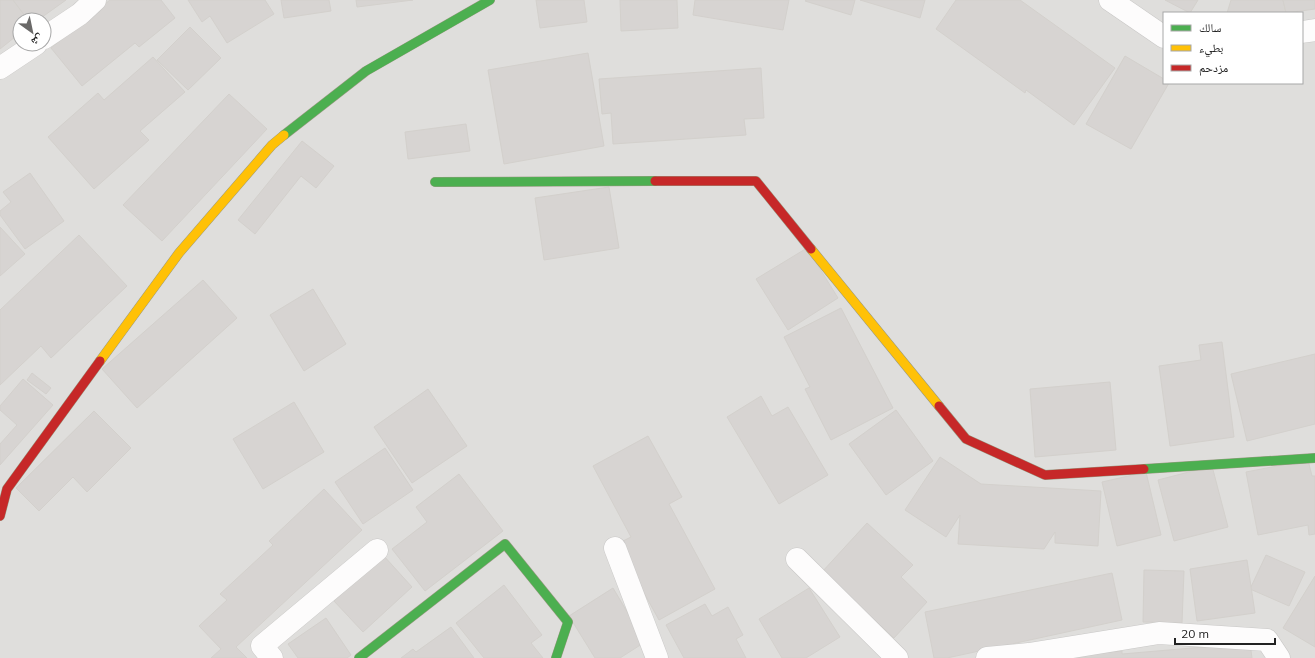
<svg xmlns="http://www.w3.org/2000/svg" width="1315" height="658" font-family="Mulish,'Noto Naskh Arabic',sans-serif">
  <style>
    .residential { fill: #dfdedc; fill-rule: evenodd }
    .building { fill: #d7d4d2; stroke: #d3d0cc }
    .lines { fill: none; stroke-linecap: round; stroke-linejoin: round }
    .street-casing { stroke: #c9c8c7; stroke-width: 23 }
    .fast-casing { stroke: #999a82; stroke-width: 10 }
    .slow-casing { stroke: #999a82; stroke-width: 10 }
    .jam-casing { stroke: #999a82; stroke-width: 10 }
    .street { stroke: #fdfcfc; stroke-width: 22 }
    .fast { stroke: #4caf50; stroke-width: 9 }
    .slow { stroke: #ffc107; stroke-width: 9 }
    .jam { stroke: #c62828; stroke-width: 9 }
  </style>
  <rect width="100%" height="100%" fill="#f0eeeb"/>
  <path class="residential" d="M0,0h1315v658h-1315zM1164,13h138v70h-138zM20,20h24v24h-24z"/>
  <g class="building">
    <polygon points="0,0 13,0 28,20 20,20 20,33 0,49"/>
    <polygon points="13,0 66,0 38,20 28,20"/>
    <polygon points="110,0 161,0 175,18 139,47 135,43 82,86 51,48"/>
    <polygon points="188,0 265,0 274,14 227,43 210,16 202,22"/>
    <polygon points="281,0 329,0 331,11 284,18"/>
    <polygon points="356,0 413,0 357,7"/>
    <polygon points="536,0 584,0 587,22 540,28"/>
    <polygon points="620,0 677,0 678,28 621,31"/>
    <polygon points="695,0 789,0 783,30 693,15"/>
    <polygon points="806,0 855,0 851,15 805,1"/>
    <polygon points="860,0 925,0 920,18"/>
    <polygon points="956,0 1020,0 1115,68 1074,125 1026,90 1025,93 936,29"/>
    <polygon points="1165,0 1198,0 1190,13"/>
    <polygon points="1231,0 1283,0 1286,13 1227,13"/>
    <polygon points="1283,0 1315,0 1315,9 1286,13"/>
    <polygon points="190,27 221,58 188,90 157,60"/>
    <polygon points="588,53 604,146 504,164 488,70"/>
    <polygon points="1125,56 1164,79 1164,83 1169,83 1131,149 1086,124"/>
    <polygon points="153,57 185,92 140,131 149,140 94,189 48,137 98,93 104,100"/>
    <polygon points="761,68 764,118 744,119 746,135 613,144 611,113 602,114 599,79"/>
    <polygon points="229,94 267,129 162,241 123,205"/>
    <polygon points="466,124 470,151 408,159 405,132"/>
    <polygon points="302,141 334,166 316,188 301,176 255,234 238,220"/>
    <polygon points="30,173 64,221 25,249 0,215 0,211 11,202 3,192"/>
    <polygon points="609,187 619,248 544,260 535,198"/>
    <polygon points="0,227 25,254 0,276"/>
    <polygon points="79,235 127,286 51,358 41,346 0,385 0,310"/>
    <polygon points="807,248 838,298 788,330 756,279"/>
    <polygon points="203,280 237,318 137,408 102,369"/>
    <polygon points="313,289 346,344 304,371 270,315"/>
    <polygon points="841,308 893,408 831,440 805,389 810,387 784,337"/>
    <polygon points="1222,342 1234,437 1170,446 1159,366 1201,360 1199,345"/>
    <polygon points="1315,354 1315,424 1247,441 1231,374"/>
    <polygon points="32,373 51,388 46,394 27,380"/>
    <polygon points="23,379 53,405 0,465 0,444 17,425 0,410 0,406"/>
    <polygon points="1110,382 1116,450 1035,457 1030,389"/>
    <polygon points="428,389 467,446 412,483 374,427"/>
    <polygon points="761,396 772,416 788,407 828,475 779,504 727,417"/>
    <polygon points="294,402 324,452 263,489 233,439"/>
    <polygon points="896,410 933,461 886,495 849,444"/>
    <polygon points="94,411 131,448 87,492 73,477 39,511 16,488"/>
    <polygon points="648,436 682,497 669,504 715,589 659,620 617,544 631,537 593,466"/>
    <polygon points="385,448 413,490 363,524 335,482"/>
    <polygon points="940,457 981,484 1101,491 1098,546 1055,543 1055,532 1044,549 958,544 960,515 946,537 905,510"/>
    <polygon points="1308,460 1312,476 1315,476 1315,534 1309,535 1308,525 1258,535 1246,472"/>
    <polygon points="1212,466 1228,527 1174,541 1158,480"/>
    <polygon points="1146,472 1161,535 1117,546 1102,482"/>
    <polygon points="459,474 503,531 425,591 392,549 427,522 416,507"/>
    <polygon points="324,489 362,530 236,647 247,658 211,658 221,649 199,626 227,600 220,594 273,545 269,541"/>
    <polygon points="867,523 913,565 901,577 927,602 894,638 822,572"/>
    <polygon points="383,555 412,587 363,632 334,601"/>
    <polygon points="1266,555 1305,572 1289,606 1250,589"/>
    <polygon points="1247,560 1255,613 1197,621 1190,569"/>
    <polygon points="1144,570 1184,571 1182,623 1143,622"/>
    <polygon points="1112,573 1122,620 947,658 934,658 925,612"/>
    <polygon points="1315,576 1315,647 1283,628"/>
    <polygon points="504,585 542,635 531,643 543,658 484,658 456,623"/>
    <polygon points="613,588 645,642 620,658 595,658 569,616"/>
    <polygon points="809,588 840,637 806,658 782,658 759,619"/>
    <polygon points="705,604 712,616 728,607 743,635 736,639 746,658 684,658 666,625"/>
    <polygon points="326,618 351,655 347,658 298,658 288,644"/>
    <polygon points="451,627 474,658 401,658 413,649 416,652"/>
    <polygon points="1250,643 1252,658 1063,658 1063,656 1122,651 1122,654"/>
  </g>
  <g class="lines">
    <g class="street-casing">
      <g id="street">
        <polyline points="1110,0 1164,37"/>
        <polyline points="1302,32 1315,30"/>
        <polyline points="44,38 80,14 95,0"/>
        <polyline points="0,68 36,44"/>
        <polyline points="615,548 657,658"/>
        <polyline points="797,559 897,658"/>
        <polyline points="272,658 262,646 377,550"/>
        <polyline points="987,658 1029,654 1159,633 1267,640 1279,658"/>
      </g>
    </g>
    <g class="fast-casing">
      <g id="fast">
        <polyline points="284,135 366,71 490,0"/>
        <polyline points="435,182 655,181"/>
        <polyline points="1144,469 1315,458"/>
        <polyline points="359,658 505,544 568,622 556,658"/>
      </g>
    </g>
    <g class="slow-casing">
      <g id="slow">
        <polyline points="811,249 939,406"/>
        <polyline points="100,361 179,253 272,145 284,135"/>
      </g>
    </g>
    <g class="jam-casing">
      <g id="jam">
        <polyline points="655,181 756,181 811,249"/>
        <polyline points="939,406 966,439 1045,475 1144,469"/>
        <polyline points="0,516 7,489 100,361"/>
      </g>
    </g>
    <use href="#street" class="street"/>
    <use href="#fast" class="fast"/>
    <use href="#slow" class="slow"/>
    <use href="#jam" class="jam"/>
  </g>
  <rect x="1163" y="12" width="140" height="72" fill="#ffffff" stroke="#a7a7a7"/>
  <rect x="1171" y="25" width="20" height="6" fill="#4caf50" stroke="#a7a7a7"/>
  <text x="1199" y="32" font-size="12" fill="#222222">سالك</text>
  <rect x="1171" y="45" width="20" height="6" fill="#ffc107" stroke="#a7a7a7"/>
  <text x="1199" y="52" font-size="12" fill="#222222">بطيء</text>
  <rect x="1171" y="65" width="20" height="6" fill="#c62828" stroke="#a7a7a7"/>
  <text x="1199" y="72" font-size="12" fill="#222222">مزدحم</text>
  <g transform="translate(32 32) rotate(147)"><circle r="19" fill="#ffffff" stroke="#a7a7a7"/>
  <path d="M0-3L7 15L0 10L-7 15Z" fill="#6a6968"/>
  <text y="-6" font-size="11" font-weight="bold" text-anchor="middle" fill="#222222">ش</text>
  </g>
  <path d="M1175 638v6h100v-6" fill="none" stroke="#222222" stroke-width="2"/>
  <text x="1181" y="638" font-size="12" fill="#222222" stroke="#ffffff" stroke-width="3" paint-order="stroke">20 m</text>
</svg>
